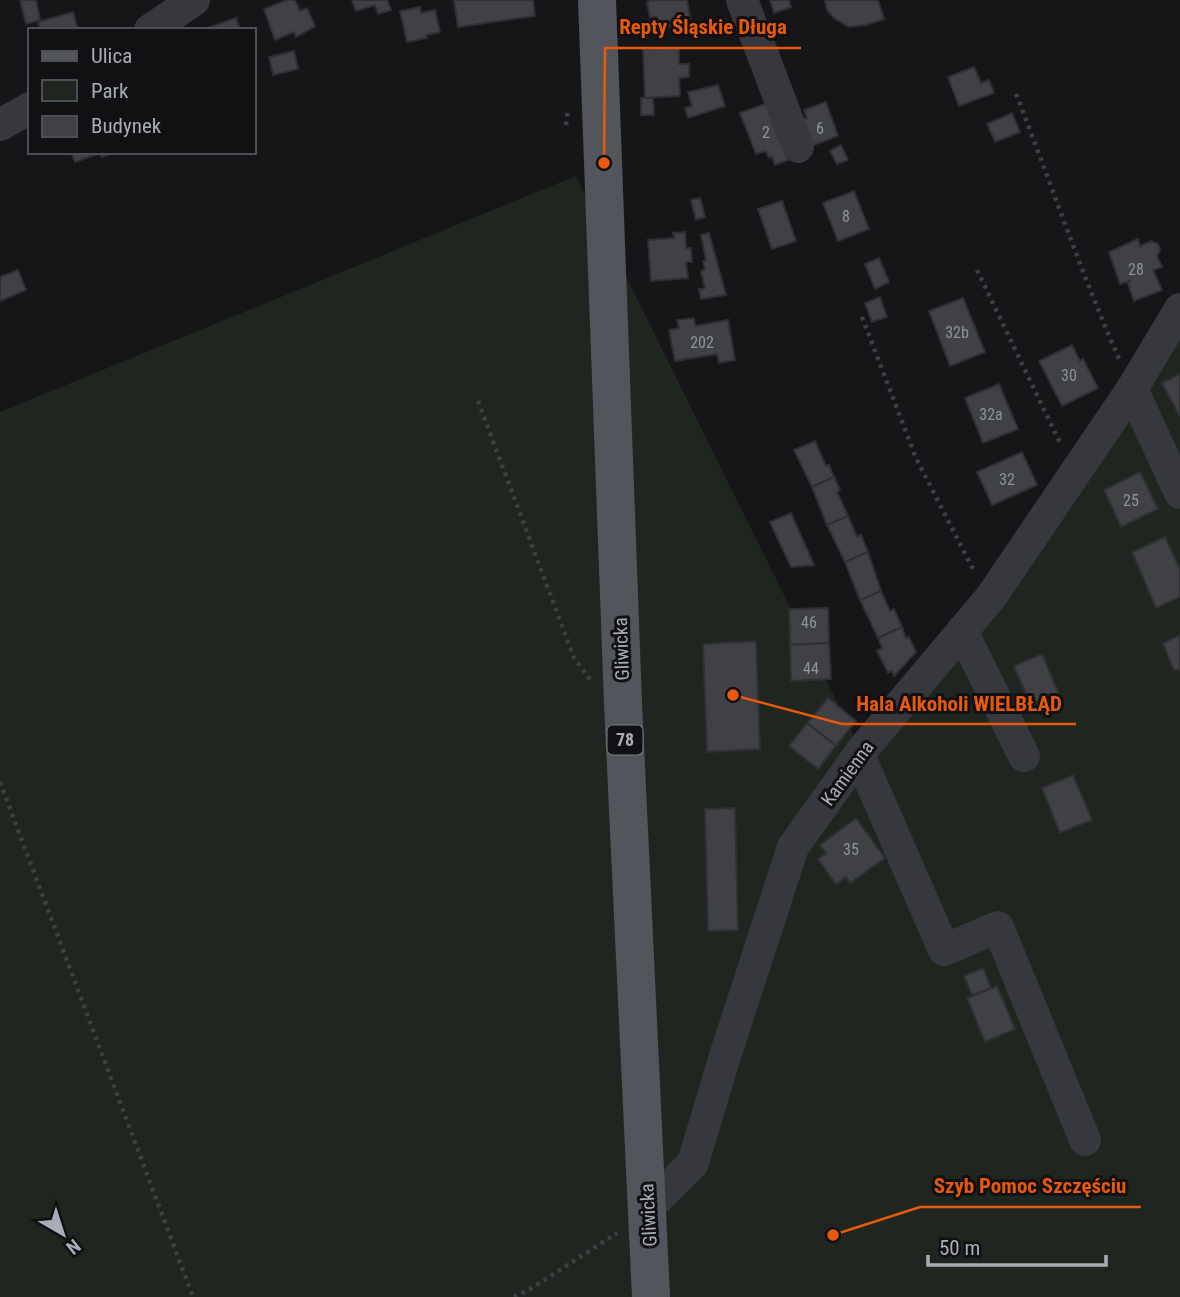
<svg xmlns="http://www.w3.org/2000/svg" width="1180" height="1297" font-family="'Roboto Condensed',sans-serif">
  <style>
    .green { fill: #1e261f }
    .building { fill: #404145; stroke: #303034; stroke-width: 2 }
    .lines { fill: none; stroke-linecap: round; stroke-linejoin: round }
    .path { stroke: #3d3f44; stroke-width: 4.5; stroke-dasharray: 3.5 5; stroke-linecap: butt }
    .minor { stroke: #37383d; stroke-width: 32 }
    .major { stroke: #53555c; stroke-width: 38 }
    .labels { text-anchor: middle; stroke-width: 6; stroke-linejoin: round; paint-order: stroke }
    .number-label { font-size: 16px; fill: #8e929b }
    .shield { fill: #111113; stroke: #7b7e86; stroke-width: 2 }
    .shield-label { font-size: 18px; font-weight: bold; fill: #a8adb8 }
    .street-label { font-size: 19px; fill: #a8adb8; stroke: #111113 }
    .leader { fill: none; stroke: #e8590c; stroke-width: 2.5 }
    .callout-dot { fill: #e8590c; stroke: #111113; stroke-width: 2.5 }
    .callout-label { font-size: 21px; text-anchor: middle; font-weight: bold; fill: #e8590c; stroke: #111113; stroke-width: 6; stroke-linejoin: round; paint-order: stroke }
  </style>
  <rect width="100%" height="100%" fill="#161618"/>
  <polygon class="green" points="576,176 855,738 1039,518 1180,296 1180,1297 0,1297 0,412"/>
  <g class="building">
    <polygon points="20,0 36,0 40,20 26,24"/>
    <polygon points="287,0 295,0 300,11 307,8 315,26 296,37 294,32 275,40 264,9"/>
    <polygon points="352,0 387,0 391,10 378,14 375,5 356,11"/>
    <polygon points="454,0 533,0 535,16 458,27"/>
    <polygon points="653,0 687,0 691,23 659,30 656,17 650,18 647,2"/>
    <polygon points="770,0 789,0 791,7 774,13"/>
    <polygon points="825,0 878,0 884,19 866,25 849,27 834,18 827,10"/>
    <polygon points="420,7 421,13 435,10 440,32 426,35 427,38 407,42 400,11"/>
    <polygon points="73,12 78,30 40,30 38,22"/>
    <polygon points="236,18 240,30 205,30 205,29"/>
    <polygon points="679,48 679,64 689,64 689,77 679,78 680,96 645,98 643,49"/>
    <polygon points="294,51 298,69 273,75 269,57"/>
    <polygon points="974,67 981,83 989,80 994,93 959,106 948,77"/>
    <polygon points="718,85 725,106 688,118 685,108 692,106 688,92"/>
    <polygon points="641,98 653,98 654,115 641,115"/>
    <polygon points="773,101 788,160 775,165 772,157 769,158 766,151 756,154 740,113"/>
    <polygon points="826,102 838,136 811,146 801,120 807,118 804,110"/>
    <polygon points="1012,113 1020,132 995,142 987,124"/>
    <polygon points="841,145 848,160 837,164 830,151"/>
    <polygon points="71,152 109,152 110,154 102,157 100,153 75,162"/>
    <polygon points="854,191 869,229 838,241 823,203"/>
    <polygon points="700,198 705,217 696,220 691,200"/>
    <polygon points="782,201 796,241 772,249 758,209"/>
    <polygon points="685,232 686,248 691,248 692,262 686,262 688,278 651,281 648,240 674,238 673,233"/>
    <polygon points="709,233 726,295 701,299 699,289 705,288 701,272 705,269 703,261 706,260 701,235"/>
    <polygon points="1138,239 1140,246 1151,241 1158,244 1160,250 1157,256 1162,267 1153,270 1162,290 1134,301 1128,284 1130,281 1120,284 1109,252"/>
    <polygon points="879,258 889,282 875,289 865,264"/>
    <polygon points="18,270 26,290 0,301 0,277"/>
    <polygon points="880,297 887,317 872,322 865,303"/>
    <polygon points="963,298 985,352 950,366 929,311"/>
    <polygon points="694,318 695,326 728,320 735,360 719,363 717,354 675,361 669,330 679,328 677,320"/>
    <polygon points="1072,345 1080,361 1083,359 1098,388 1062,406 1039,361"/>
    <polygon points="1180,374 1180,414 1179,415 1162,383"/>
    <polygon points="999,384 1018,429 983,443 965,398"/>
    <polygon points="815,441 826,466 829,465 834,477 812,487 794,450"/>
    <polygon points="1022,452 1037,485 992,505 977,472"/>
    <polygon points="1140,472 1158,509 1121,527 1104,490"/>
    <polygon points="834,477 840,490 837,492 848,516 827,525 812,487"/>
    <polygon points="791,513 814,565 791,567 770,522"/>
    <polygon points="848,516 857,537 861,535 868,552 845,562 827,525"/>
    <polygon points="1165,537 1180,569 1180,597 1156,608 1132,552"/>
    <polygon points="868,552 881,591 860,600 845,562"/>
    <polygon points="881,591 890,611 894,609 902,627 878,638 860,600"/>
    <polygon points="828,608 829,643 790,645 789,609"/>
    <polygon points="902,627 906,638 909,637 916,652 894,676 892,671 888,673 877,651 882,648 878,638"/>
    <polygon points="1180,635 1180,672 1179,669 1174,671 1163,643"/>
    <polygon points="756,641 760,749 707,752 703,644"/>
    <polygon points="829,643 831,679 791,681 790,645"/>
    <polygon points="1042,654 1062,701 1034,713 1014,666"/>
    <polygon points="828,698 856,721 836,746 807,723"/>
    <polygon points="807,723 836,746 818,769 789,746"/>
    <polygon points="1073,775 1092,820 1060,833 1042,788"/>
    <polygon points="735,808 738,930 708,931 705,809"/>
    <polygon points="856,818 885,858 850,883 846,877 836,884 818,859 826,853 820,845"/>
    <polygon points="983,968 991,988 972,995 964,976"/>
    <polygon points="997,986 1015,1029 985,1042 967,998"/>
  </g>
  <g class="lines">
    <g class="path">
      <path d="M1016,94c35,89 65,179 104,267"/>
      <polyline points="566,125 568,109"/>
      <polyline points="977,270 1061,445"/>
      <polyline points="862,317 916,458 975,573"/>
      <polyline points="478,401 574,658 591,681"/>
      <polyline points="0,782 193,1297"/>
      <polyline points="514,1297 532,1288 617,1233"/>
    </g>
    <g class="minor">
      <polyline points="742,0 798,147"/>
      <polyline points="150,30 194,0"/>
      <polyline points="0,125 30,108"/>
      <polyline points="1132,389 1180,493"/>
      <polyline points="962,631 1024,756"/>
      <polyline points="859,755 944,950 998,927 1085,1140"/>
      <polyline points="647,1209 693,1163 725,1056 793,847 863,749 991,597 1132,389 1180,309"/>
    </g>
    <polyline class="major" points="597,0 623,703 651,1297"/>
  </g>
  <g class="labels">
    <g class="number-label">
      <text x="820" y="134">6</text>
      <text x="766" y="138">2</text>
      <text x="846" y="222">8</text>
      <text x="1136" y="275">28</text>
      <text x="957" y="338">32b</text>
      <text x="702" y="348">202</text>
      <text x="1069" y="381">30</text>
      <text x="991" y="420">32a</text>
      <text x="1007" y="485">32</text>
      <text x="1131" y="506">25</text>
      <text x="809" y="628">46</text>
      <text x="811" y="674">44</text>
      <text x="851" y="855">35</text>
    </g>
    <rect class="shield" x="607.5" y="725.5" width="35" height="29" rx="5"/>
    <g class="shield-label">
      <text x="625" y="746">78</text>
    </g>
    <g class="street-label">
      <text transform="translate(621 649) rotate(-92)" y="7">Gliwicka</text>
      <text transform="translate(847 773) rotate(-54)" y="7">Kamienna</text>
      <text transform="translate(648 1215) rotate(-93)" y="7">Gliwicka</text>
    </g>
  </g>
  <path class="leader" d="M604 163L605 48H801M733 695L842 724H1076M833 1235L920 1207H1141"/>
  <g class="callout-dot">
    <circle cx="604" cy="163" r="7"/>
    <circle cx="733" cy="695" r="7"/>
    <circle cx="833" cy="1235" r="7"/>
  </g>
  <g class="callout-label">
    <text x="703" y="34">Repty Śląskie Długa</text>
    <text x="959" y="711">Hala Alkoholi WIELBŁĄD</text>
    <text x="1030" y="1193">Szyb Pomoc Szczęściu</text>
  </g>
  <rect x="28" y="28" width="228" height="126" fill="#111113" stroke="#4d4f55" stroke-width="2"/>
  <rect x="42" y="51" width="35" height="10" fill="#53555c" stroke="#4d4f55" stroke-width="2"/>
  <text x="91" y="63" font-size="21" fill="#a8adb8">Ulica</text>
  <rect x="42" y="80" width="35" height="21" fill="#1e261f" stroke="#4d4f55" stroke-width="2"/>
  <text x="91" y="98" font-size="21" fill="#a8adb8">Park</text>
  <rect x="42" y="116" width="35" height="21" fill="#404145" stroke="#4d4f55" stroke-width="2"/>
  <text x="91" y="133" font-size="21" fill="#a8adb8">Budynek</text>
  <g transform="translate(63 1234) rotate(141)" stroke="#111113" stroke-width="5" paint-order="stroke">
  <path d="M0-5L12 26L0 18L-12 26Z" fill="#a8adb8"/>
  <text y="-10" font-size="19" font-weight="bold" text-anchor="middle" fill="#a8adb8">N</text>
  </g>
  <path d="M928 1255v10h178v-10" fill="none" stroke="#a8adb8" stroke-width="3.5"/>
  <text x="939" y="1255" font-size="21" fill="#a8adb8" stroke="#111113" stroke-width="5" paint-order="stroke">50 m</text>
</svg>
